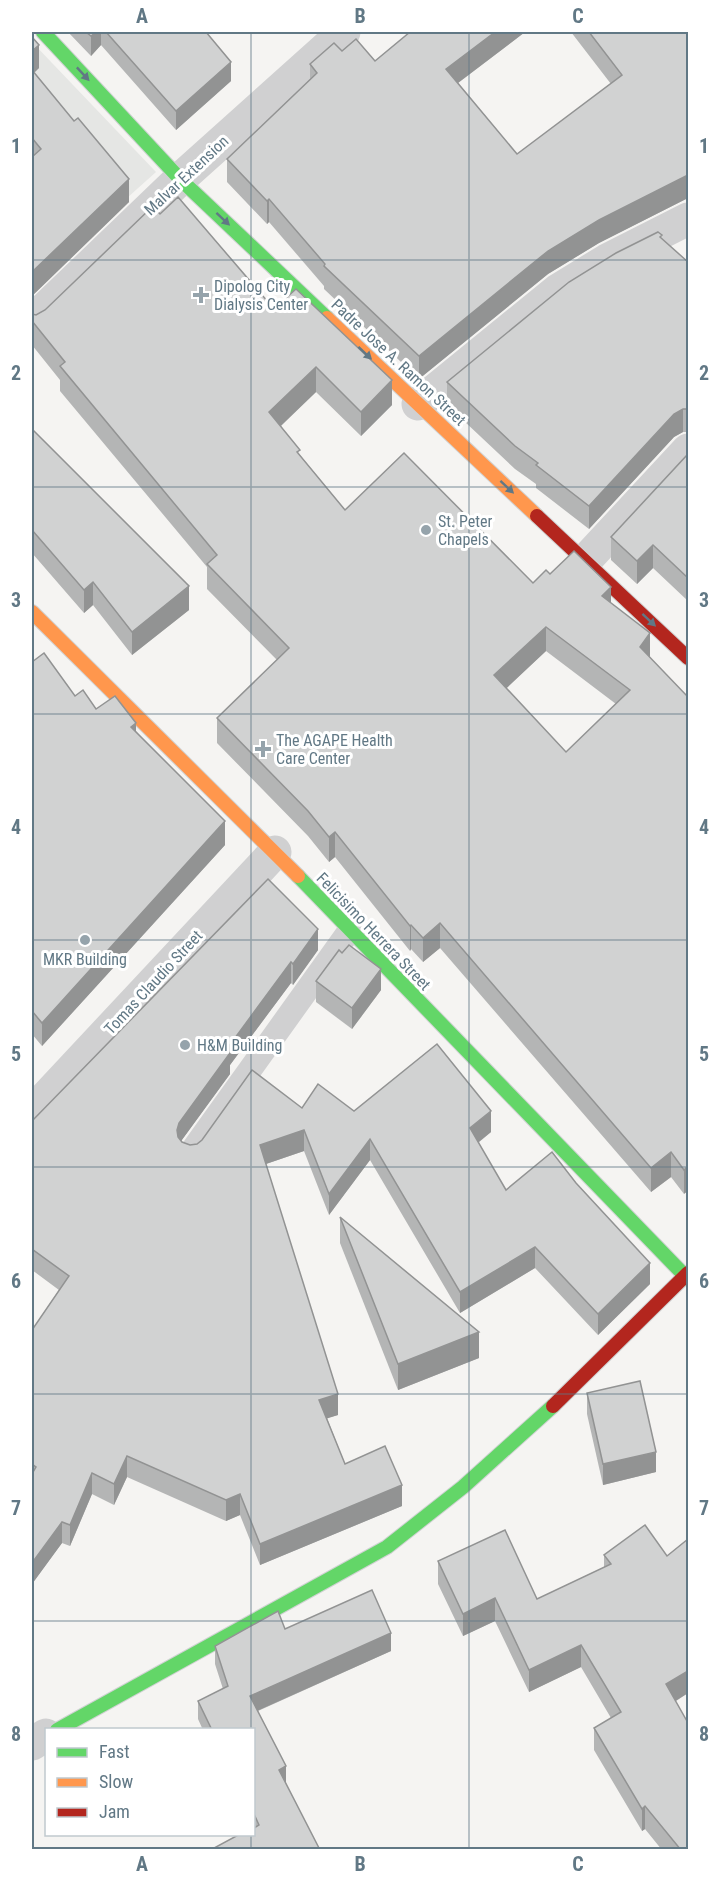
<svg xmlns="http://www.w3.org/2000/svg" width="720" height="1881" font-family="'Roboto Condensed',sans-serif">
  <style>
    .built { fill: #e5e6e4 }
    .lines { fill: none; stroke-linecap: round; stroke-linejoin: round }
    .fast-casing { stroke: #d0d2d3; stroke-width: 16 }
    .slow-casing { stroke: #d0d2d3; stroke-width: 16 }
    .jam-casing { stroke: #d0d2d3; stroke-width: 16 }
    .lane { stroke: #d0d0d1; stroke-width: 24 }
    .street { stroke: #d0d0d1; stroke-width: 33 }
    .fast { stroke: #63d668; stroke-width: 14 }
    .slow { stroke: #ff974d; stroke-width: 14 }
    .jam { stroke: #b3261e; stroke-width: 14 }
    .wall { fill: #b4b5b5; fill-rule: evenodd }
    .shaded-wall { fill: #929393 }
    .building { fill: #d1d2d2; stroke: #929393; stroke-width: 1.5; fill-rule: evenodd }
    .oneway { fill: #617885 }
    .grid { fill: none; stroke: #617885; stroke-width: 1.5; stroke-opacity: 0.55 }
    .poi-dot { fill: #95a3ab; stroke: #fff; stroke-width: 2 }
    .labels { text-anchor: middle; stroke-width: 6; stroke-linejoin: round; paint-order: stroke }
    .street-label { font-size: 16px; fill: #617885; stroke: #fff }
    .poi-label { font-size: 16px; fill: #617885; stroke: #fff; text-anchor: start }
    .neatline { fill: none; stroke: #617885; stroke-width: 2 }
    .grid-label { font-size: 20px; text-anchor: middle; font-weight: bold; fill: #617885 }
  </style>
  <rect width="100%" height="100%" fill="#f5f4f2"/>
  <polygon class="built" points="32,42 156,172 32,283"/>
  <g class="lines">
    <g class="fast-casing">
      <g id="fast">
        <polyline points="43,32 180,179 327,318"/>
        <polyline points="298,876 688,1279"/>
        <polyline points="57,1730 387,1547 463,1487 553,1406"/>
      </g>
    </g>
    <g class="slow-casing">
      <g id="slow">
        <polyline points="327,318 537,516"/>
        <polyline points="32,612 298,876"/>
      </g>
    </g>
    <g class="jam-casing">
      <g id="jam">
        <polyline points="537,516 688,658"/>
        <polyline points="553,1406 688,1273"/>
      </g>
    </g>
    <polyline class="lane" points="191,1152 350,930"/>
    <g class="street">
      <polyline points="32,321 180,179 344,32"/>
      <polyline points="418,404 558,290 607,260 688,219"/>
      <polyline points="585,561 688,450"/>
      <polyline points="32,1112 275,852"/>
      <polyline points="32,1744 46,1735"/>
    </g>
    <use href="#fast" class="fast"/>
    <use href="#slow" class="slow"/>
    <use href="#jam" class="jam"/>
  </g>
  <g class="wall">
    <polygon points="68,32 206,32 231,81 176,130 101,45 91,56"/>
    <polygon points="410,32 525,32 458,83 517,154 611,84 571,32 688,32 688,198 599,243 548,274 419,379 324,289 324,286 269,222 267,224 227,182 227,159 310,79 310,64 342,51 375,61"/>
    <polygon points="32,37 39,68 34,72 129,202 32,296"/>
    <path d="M160,214l114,95 118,96 -31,31 -45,-44 -35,34 19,29 45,55 188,73 17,-9 61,29 39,55 38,39 -4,497 -13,-17 -20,15 -211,-244 -17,14 -12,-13 -1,2 -75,-94 -6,5 -21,-26 -91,-93v-25l60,-58 -70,-71v-22l-147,-176v-11l-28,-35v-31l4,1 9,-5zM546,651l70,53 -50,48 -60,-64z"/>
    <polygon points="662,239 688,262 688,432 683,432 674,437 589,529 536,488 536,484 515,469 447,405 447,382"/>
    <polygon points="32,429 189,610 132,655 93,605 84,613 32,553"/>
    <polygon points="688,454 688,601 653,568 637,584 611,560 611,537"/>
    <polygon points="32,662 75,696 96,709 136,731 225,845 42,1046 32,1034"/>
    <polygon points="268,879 318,950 293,985 291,983 230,1065 230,1074 181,1141 182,1142 190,1145 197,1144 302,1108 354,1111 491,1132 478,1143 506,1190 650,1284 598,1335 535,1268 460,1313 370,1160 329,1215 304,1151 266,1164 338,1415 327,1418 345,1464 402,1506 260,1565 240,1515 226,1521 127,1477 114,1505 92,1494 70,1546 62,1543 32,1584 32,1591 32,1330 59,1290 32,1270 32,1121"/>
    <polygon points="316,981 381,990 352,1029 316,1002"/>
    <polygon points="340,1217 479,1358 398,1390 340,1243"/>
    <polygon points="587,1393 656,1472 603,1485 587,1414"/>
    <polygon points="688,1539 688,1693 676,1701 688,1850 662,1850 645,1829 642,1831 594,1750 594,1728 611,1718 581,1667 529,1692 495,1621 463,1636 438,1584 438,1561 537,1599 604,1567 604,1555 667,1556"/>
    <polygon points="285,1629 391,1651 258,1711 286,1784 320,1850 214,1850 214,1848 254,1834 254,1730 203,1730 198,1719 198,1701 223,1689 215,1664 215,1646"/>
  </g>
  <g class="shaded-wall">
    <polygon points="96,32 101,32 101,45 91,56 91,36"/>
    <polygon points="495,32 525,32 446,92 446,69"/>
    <polygon points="39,45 39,68 32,75 32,51"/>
    <polygon points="231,62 231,81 176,130 176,111"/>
    <polygon points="688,175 688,198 599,243 548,274 419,379 419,356 548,251 599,220"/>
    <polygon points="129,179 129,202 32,296 32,272"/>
    <polygon points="269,199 269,222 267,224 267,201"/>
    <polygon points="316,367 316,392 269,437 269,412"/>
    <polygon points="392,380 392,405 361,436 361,412"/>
    <polygon points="683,409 683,432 674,437 589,529 589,506 674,414"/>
    <polygon points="653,545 653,568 637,584 637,561"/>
    <polygon points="93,582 93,605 84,613 84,590"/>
    <polygon points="189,586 189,610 132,655 132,632"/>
    <polygon points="611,587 611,611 602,596"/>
    <polygon points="546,627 546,651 494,700 494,675"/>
    <polygon points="650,633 650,657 640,647"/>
    <polygon points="136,723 136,747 131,727"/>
    <polygon points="225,821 225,845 42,1046 42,1023"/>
    <polygon points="335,832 335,857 329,862 329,837"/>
    <polygon points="440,923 440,948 423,962 423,938"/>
    <polygon points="411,925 411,949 410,951 410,926"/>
    <polygon points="318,929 318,950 293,985 293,964"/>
    <polygon points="291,962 291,983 230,1065 230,1074 179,1144 177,1130 179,1123 226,1050"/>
    <polygon points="381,969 381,990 352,1029 352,1008"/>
    <polygon points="491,1111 491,1132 470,1149 470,1128"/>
    <polygon points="304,1130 304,1151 260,1166 260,1145"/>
    <polygon points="370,1139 370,1160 329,1215 329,1194"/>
    <polygon points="671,1152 671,1177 651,1192 651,1168"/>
    <polygon points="688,1166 688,1191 684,1194 684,1170"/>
    <polygon points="535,1247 535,1268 460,1313 460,1292"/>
    <polygon points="650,1263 650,1284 598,1335 598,1314"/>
    <polygon points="479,1332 479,1358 398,1390 398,1364"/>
    <polygon points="338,1394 338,1415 319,1421 319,1400"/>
    <polygon points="656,1452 656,1472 603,1485 603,1464"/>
    <polygon points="127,1456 127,1477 114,1505 114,1484"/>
    <polygon points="92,1473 92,1494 70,1546 70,1525"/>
    <polygon points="402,1485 402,1506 260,1565 260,1544"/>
    <polygon points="240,1494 240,1515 226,1521 226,1500"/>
    <polygon points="62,1522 62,1543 32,1584 32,1591 32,1563"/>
    <polygon points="495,1598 495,1621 463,1636 463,1614"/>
    <polygon points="391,1633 391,1651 250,1714 250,1696"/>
    <polygon points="581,1645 581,1667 529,1692 529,1670"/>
    <polygon points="688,1671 688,1693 666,1707 666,1684"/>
    <polygon points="286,1766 286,1784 279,1770"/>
    <polygon points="645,1806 645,1829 642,1831 642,1809"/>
  </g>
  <g class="building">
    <polygon points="86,32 96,32 91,36"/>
    <polygon points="106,32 206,32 231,62 176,111"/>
    <polygon points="410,32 495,32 446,69 517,154 622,75 589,32 688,32 688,175 599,220 548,251 419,356 324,266 325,264 269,199 267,201 227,159 317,73 310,64 334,43 342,51 356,39 375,61"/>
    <polygon points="32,37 39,45 32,51"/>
    <polygon points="32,70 74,121 78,118 129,179 32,272 32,157 41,149 32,138"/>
    <path d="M178,197l96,112 22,-20 96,91 -31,32 -45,-45 -47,45 31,38 -3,2 48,58 59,-57 129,130 13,-13 4,4 24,-23 37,36 -9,9 48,37 -10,14 48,50v469l-4,4 -13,-18 -20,16 -211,-245 -17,15 -12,-13 -1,1 -75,-94 -6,5 -21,-26 -91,-93 72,-70 -82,-84 10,-9 -157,-189 5,-4 -33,-41v-7l4,1 9,-5 108,-104 7,8zM546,627l84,63 -64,62 -72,-77z"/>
    <polygon points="658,232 662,235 660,237 688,262 688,409 683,409 674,414 589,506 536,465 538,463 515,446 447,382 569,282 616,253"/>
    <polygon points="32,429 189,586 132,632 93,582 84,590 32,530"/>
    <polygon points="688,454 688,578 653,545 637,561 611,537"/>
    <polygon points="44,653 75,696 83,690 96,709 115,696 136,723 131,727 225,821 42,1023 32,1011 32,662"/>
    <polygon points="268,879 318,929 293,964 291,962 226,1050 230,1053 179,1123 177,1130 178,1137 182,1142 190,1145 197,1144 202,1140 252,1070 302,1108 318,1084 354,1111 437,1044 491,1111 470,1128 506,1190 552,1152 576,1183 650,1263 598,1314 535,1247 460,1292 370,1139 329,1194 304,1130 260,1145 338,1394 319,1400 345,1464 385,1446 402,1485 260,1544 240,1494 226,1500 127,1456 114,1484 92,1473 70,1525 62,1522 32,1563 32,1474 36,1467 32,1464 32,1330 69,1276 32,1249 32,1121"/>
    <polygon points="349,945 381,969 352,1008 316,981 339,950 342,953"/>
    <polygon points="340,1217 479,1332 398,1364"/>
    <polygon points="640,1381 656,1452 603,1464 587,1393"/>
    <polygon points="645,1525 667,1556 688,1539 688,1671 666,1684 688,1723 688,1850 681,1850 645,1806 642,1809 594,1728 621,1712 581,1645 529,1670 495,1598 463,1614 438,1561 505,1530 537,1599 611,1564 604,1555"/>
    <polygon points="372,1590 391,1633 250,1696 286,1766 279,1770 320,1850 215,1850 214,1848 240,1834 254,1834 254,1828 259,1825 254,1814 254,1730 212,1730 198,1701 228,1686 215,1646 278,1611 285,1629"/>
  </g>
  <defs><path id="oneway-solid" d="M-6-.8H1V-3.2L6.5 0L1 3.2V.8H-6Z" transform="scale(1.5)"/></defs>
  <g class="oneway">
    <use href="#oneway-solid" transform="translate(83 74) rotate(47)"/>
    <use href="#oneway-solid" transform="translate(223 219) rotate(43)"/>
    <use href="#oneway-solid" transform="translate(365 353) rotate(43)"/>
    <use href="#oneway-solid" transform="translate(507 487) rotate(43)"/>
    <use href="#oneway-solid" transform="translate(649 620) rotate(43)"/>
  </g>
  <path class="grid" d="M251,32v1698M469,32v1818M32,260h656M32,487h656M32,714h656M32,940h656M32,1167h656M32,1394h656M32,1621h656M251,1834v16"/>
  <g class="poi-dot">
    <path d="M198 286h6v6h6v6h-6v6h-6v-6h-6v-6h6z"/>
    <circle cx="426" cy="530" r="6"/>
    <path d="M260 740h6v6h6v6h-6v6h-6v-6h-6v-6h6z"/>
    <circle cx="85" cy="940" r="6"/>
    <circle cx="185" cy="1045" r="6"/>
  </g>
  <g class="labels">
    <g class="street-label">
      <text transform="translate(186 175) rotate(-43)" y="6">Malvar Extension</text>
      <text transform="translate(399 362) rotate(43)" y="6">Padre Jose A. Ramon Street</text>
      <text transform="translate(374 931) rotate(46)" y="6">Felicisimo Herrera Street</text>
      <text transform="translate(153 982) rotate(-47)" y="6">Tomas Claudio Street</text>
    </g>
    <g class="poi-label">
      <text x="214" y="292">Dipolog City<tspan x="214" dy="18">Dialysis Center</tspan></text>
      <text x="438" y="527">St. Peter<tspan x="438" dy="18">Chapels</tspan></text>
      <text x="276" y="746">The AGAPE Health<tspan x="276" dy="18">Care Center</tspan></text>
      <text x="85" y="965" text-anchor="middle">MKR Building</text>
      <text x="197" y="1051">H&amp;M Building</text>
    </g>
  </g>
  <rect width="720" height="1881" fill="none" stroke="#ffffff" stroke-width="66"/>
  <rect x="45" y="1728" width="210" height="108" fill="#ffffff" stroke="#c0c9ce" stroke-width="1.5"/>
  <rect x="57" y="1748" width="30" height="9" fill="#63d668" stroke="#c0c9ce" stroke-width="1.5"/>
  <text x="99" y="1758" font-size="18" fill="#617885">Fast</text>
  <rect x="57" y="1778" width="30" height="9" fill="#ff974d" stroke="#c0c9ce" stroke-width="1.5"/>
  <text x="99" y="1788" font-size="18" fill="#617885">Slow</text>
  <rect x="57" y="1808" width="30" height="9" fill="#b3261e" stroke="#c0c9ce" stroke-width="1.5"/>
  <text x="99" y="1818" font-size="18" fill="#617885">Jam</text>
  <rect x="33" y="33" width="654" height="1815" class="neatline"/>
  <g class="grid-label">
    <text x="142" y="23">A</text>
    <text x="360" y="23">B</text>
    <text x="578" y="23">C</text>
    <text x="16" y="153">1</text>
    <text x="704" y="153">1</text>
    <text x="16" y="380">2</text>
    <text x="704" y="380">2</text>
    <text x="16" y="607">3</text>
    <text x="704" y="607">3</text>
    <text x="16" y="834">4</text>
    <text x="704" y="834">4</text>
    <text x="16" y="1061">5</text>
    <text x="704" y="1061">5</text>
    <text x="16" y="1288">6</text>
    <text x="704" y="1288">6</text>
    <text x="16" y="1515">7</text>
    <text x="704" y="1515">7</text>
    <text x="16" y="1741">8</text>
    <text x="704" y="1741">8</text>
    <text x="142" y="1871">A</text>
    <text x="360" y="1871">B</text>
    <text x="578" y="1871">C</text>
  </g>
</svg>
